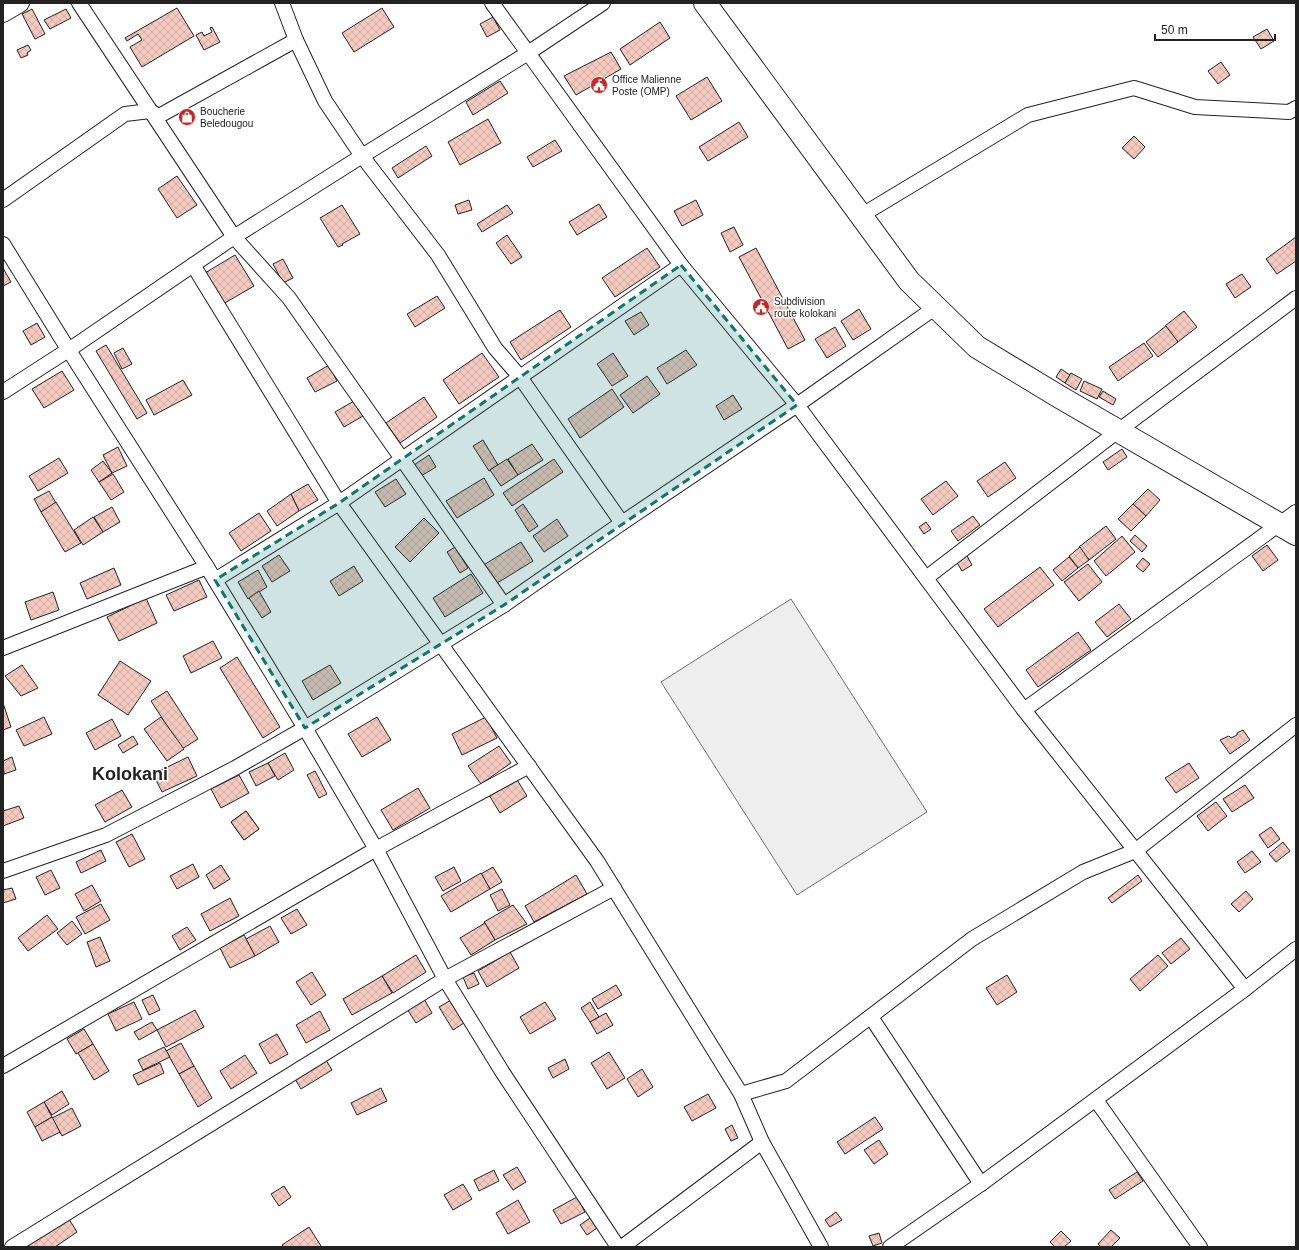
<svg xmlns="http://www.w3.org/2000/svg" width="1299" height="1250" font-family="Arial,sans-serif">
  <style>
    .garden { fill: #eee; stroke: #6f6f6f }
    .building { fill: url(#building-cross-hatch); stroke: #222 }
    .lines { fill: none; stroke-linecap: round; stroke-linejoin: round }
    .minor-casing { stroke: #222; stroke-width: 16 }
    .tertiary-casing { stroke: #222; stroke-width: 20 }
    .trunk-casing { stroke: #222; stroke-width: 24 }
    .minor { stroke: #fff; stroke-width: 14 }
    .tertiary { stroke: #fff; stroke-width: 18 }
    .trunk { stroke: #fff; stroke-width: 22 }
    .marked { fill: #0f766e; fill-opacity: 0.2; stroke: #0f766e; stroke-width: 3; stroke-dasharray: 8 5; stroke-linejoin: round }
    .labels { text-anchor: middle; stroke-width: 3; stroke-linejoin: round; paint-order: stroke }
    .poi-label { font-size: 10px; fill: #222; stroke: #fff; text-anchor: start }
    .town-label { font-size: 18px; font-weight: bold; fill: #222; stroke: #fff }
  </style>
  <defs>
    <pattern id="building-cross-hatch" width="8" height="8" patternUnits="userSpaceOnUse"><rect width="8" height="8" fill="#f3c9c0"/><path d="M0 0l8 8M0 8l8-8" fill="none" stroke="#d0aca5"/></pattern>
  </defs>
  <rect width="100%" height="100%" fill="#fff"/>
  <polygon class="garden" points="791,599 927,812 797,895 661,682"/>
  <g class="building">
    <polygon points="177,8 194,36 142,67 130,47 142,40 138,34 127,41 125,38"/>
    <polygon points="382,8 394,27 354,52 342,33"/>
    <polygon points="32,9 45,34 35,39 22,14"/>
    <polygon points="66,9 71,18 50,29 44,20"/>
    <polygon points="493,17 500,30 487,37 480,24"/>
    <polygon points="660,22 670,38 630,65 620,49"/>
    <polygon points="212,27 220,42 204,50 196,35 202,32 204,36 212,32 210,28"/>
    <polygon points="1267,29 1274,41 1261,49 1253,37"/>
    <polygon points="28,45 31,50 27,53 28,55 21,58 17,50"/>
    <polygon points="611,52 621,69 576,95 564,76"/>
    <polygon points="1221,62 1230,75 1218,84 1208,71"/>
    <polygon points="707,77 722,101 691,120 676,96"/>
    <polygon points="500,81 508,93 473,115 466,102"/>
    <polygon points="488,119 501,143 460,165 448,142"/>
    <polygon points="739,122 748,137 708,161 699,147"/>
    <polygon points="1134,136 1145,147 1134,159 1122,148"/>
    <polygon points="555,140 562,151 533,167 527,157"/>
    <polygon points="426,146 432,156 398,178 392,168"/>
    <polygon points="177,176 197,205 177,218 158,189"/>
    <polygon points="469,200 472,210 458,214 455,205"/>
    <polygon points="696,200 703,215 682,226 674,211"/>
    <polygon points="599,204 607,217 577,235 569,222"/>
    <polygon points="342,205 360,234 342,244 343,245 338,247 320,218"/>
    <polygon points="507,205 513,213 482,232 477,224"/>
    <polygon points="734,227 743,245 730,252 721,233"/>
    <polygon points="507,235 522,257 511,264 496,243"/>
    <polygon points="1296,237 1296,261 1277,274 1266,259"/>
    <polygon points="647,248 660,267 615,297 602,278"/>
    <polygon points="756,248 805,340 788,349 739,257"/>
    <polygon points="235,255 254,286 223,304 205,273"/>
    <polygon points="283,259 293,278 283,283 273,264"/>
    <polygon points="3,268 11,282 3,286"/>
    <polygon points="1242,274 1251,287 1235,298 1226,284"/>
    <polygon points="437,296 445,308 415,327 407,314"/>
    <polygon points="859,309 871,329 853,340 841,321"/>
    <polygon points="560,310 571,327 521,360 510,342"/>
    <polygon points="1184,311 1197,327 1178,342 1165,326"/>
    <polygon points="641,312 649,325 634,335 625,321"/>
    <polygon points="37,323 45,337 31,345 23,331"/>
    <polygon points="1166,326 1178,342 1158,357 1146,342"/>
    <polygon points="835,327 846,346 827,358 815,339"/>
    <polygon points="1144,343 1153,356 1118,381 1109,367"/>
    <polygon points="106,345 147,413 137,419 96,351"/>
    <polygon points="123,348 132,364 122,369 114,353"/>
    <polygon points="686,350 697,365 667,384 657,368"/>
    <polygon points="482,353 499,377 459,404 443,380"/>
    <polygon points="613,353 628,376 612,386 597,364"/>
    <polygon points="329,365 337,381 315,392 307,378"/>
    <polygon points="1061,369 1070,375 1065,383 1056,377"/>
    <polygon points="62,371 74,390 44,408 32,389"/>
    <polygon points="1071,373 1082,379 1076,390 1065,383"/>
    <polygon points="647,376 660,394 633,413 620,395"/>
    <polygon points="183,380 192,395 154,415 146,400"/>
    <polygon points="1084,381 1102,389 1097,399 1080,391"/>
    <polygon points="612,389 624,407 580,438 568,419"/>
    <polygon points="1103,391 1116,399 1113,405 1099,397"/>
    <polygon points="733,395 742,409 724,420 716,406"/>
    <polygon points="424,397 437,417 400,443 386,423"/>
    <polygon points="354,401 363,416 344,427 335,412"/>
    <polygon points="483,440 498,465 489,471 473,446"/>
    <polygon points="532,444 543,460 518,475 508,459"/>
    <polygon points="118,447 127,466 112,473 103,455"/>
    <polygon points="1122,449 1127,457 1108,470 1103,462"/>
    <polygon points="429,455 436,467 421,476 414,465"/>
    <polygon points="59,458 68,473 38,491 29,476"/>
    <polygon points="507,459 518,475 501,486 490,470"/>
    <polygon points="554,459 563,472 512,506 503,493"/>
    <polygon points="103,461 112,473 99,482 91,470"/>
    <polygon points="1005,462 1016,478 988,497 977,481"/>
    <polygon points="113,474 124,492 111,500 99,482"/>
    <polygon points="484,478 494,495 457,518 446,501"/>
    <polygon points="396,479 406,494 385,507 375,492"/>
    <polygon points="946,481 958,496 933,515 921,499"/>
    <polygon points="308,484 318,500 299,511 291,494"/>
    <polygon points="1148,489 1160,500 1146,516 1133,504"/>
    <polygon points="49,491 56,503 41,512 34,499"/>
    <polygon points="291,494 299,511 277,526 267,511"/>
    <polygon points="56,502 81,543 65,552 41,512"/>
    <polygon points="523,504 538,526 529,532 515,510"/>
    <polygon points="1133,504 1146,516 1131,531 1118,519"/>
    <polygon points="112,507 120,522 103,532 94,517"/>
    <polygon points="259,513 271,531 241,551 229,533"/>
    <polygon points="973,516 980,525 958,541 951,531"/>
    <polygon points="93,517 103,532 83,545 74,530"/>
    <polygon points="424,518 439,533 410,562 395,547"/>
    <polygon points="557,519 568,536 544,552 533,536"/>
    <polygon points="926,522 931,529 924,534 919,527"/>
    <polygon points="1106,526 1116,539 1089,560 1079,547"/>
    <polygon points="1135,535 1147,546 1142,552 1130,541"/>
    <polygon points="1122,536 1135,552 1106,576 1094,561"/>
    <polygon points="521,542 533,561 494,585 482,566"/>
    <polygon points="1267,545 1278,560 1263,571 1252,556"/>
    <polygon points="455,547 468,568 460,573 447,552"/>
    <polygon points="1080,547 1089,560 1078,568 1069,556"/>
    <polygon points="966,554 972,565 962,571 956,561"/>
    <polygon points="279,555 290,571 272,582 262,566"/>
    <polygon points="1069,557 1078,568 1062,581 1053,570"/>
    <polygon points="1143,558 1150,564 1143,572 1136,566"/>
    <polygon points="1088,564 1102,582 1079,601 1064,582"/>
    <polygon points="354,566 363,581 339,596 330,581"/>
    <polygon points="1040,567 1054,585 998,627 984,609"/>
    <polygon points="114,568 121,585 87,599 80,583"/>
    <polygon points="258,570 267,587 248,599 238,582"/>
    <polygon points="471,574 483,593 445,617 433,598"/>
    <polygon points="199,580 207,597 174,611 166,595"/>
    <polygon points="259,591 271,612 262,618 249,598"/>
    <polygon points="53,592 59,610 31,620 25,602"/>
    <polygon points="146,598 157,623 119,641 107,617"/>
    <polygon points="1119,604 1131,619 1107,637 1095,622"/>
    <polygon points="1078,632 1091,650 1038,687 1026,670"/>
    <polygon points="213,641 222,658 191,673 183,656"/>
    <polygon points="237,657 280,727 263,738 220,668"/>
    <polygon points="120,661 151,681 128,715 98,695"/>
    <polygon points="22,665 38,688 21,696 5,676"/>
    <polygon points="330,665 341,683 313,700 302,681"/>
    <polygon points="167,691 198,739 182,749 151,701"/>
    <polygon points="3,703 11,727 3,730"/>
    <polygon points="44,717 52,734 24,746 16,730"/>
    <polygon points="161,717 184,749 167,761 144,729"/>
    <polygon points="377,717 391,740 362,757 348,734"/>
    <polygon points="486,717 497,738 462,755 452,734"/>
    <polygon points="112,719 121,736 95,750 86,733"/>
    <polygon points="1243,730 1250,740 1230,754 1220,740 1229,736 1231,738 1237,735 1237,733"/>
    <polygon points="133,736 138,744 123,753 118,745"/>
    <polygon points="499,746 511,763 481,784 468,766"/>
    <polygon points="285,753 294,770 278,780 268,763"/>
    <polygon points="12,757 16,770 4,774 3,761"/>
    <polygon points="188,757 197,776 162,792 153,774"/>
    <polygon points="268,763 275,776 256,786 249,772"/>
    <polygon points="1189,763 1199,778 1176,793 1165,778"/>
    <polygon points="315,771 327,794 319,798 307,775"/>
    <polygon points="239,775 249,793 221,808 211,789"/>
    <polygon points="516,778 527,796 500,813 489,795"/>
    <polygon points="1245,785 1254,798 1232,812 1223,799"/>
    <polygon points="418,788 430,808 393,830 381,810"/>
    <polygon points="122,790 132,807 105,822 95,805"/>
    <polygon points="1216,802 1227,816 1208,831 1197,816"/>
    <polygon points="19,806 24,818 3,826 3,811"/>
    <polygon points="246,811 259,829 244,840 231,822"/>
    <polygon points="246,811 259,829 244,840 231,822"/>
    <polygon points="1271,827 1280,839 1268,848 1259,835"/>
    <polygon points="132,834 145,859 129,867 116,842"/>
    <polygon points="1283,842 1290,851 1276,862 1269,854"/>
    <polygon points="101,850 106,861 81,873 76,862"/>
    <polygon points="1252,851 1261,862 1245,873 1237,862"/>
    <polygon points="193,864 199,877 177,889 170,876"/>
    <polygon points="221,865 230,879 214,889 206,875"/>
    <polygon points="454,867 461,881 443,891 435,877"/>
    <polygon points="493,867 502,882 490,889 481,874"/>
    <polygon points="51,870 60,888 45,895 36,877"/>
    <polygon points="481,873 490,889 451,912 441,896"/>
    <polygon points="576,875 587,894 534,922 525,906"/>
    <polygon points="1138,875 1142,881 1112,903 1108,898"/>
    <polygon points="92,885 101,901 84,911 75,894"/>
    <polygon points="12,888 16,899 3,903 3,890"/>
    <polygon points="502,889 510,905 498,911 490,895"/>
    <polygon points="1246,891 1253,899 1239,912 1231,904"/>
    <polygon points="230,898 239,916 210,931 201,914"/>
    <polygon points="101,904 110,920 85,934 76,917"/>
    <polygon points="513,905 527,924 495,940 484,922"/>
    <polygon points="297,909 307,925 291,934 281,918"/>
    <polygon points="47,915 58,929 28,951 18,938"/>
    <polygon points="72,921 82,934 67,945 57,933"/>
    <polygon points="485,923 495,940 471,955 460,938"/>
    <polygon points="270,926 279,942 255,956 246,939"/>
    <polygon points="187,927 196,940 180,950 172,936"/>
    <polygon points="244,935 255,956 230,968 220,948"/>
    <polygon points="100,937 110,961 96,967 87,942"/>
    <polygon points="1181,938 1190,949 1171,964 1162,953"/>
    <polygon points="510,952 519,968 487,987 478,971"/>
    <polygon points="416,955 426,972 393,993 382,976"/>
    <polygon points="1158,955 1168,966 1140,991 1130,979"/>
    <polygon points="312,972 326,995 311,1005 296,982"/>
    <polygon points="474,973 479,984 468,989 463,977"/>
    <polygon points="1007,975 1017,992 997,1005 986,988"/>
    <polygon points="382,976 392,993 352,1015 343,999"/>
    <polygon points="616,985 622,995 598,1009 592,999"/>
    <polygon points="153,995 160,1010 149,1015 142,1000"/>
    <polygon points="424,999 432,1013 416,1023 407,1009"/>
    <polygon points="451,1000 464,1023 453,1030 439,1007"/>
    <polygon points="134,1002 142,1019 116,1031 108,1014"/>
    <polygon points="545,1002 556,1019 530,1034 520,1017"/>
    <polygon points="590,1002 599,1017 590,1022 581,1008"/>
    <polygon points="195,1010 204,1027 166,1047 157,1030"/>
    <polygon points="320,1011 330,1030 306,1043 296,1025"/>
    <polygon points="606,1013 613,1025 597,1034 590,1022"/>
    <polygon points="152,1022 157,1030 139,1040 134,1032"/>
    <polygon points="84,1029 93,1044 76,1054 67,1039"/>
    <polygon points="277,1034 288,1054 270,1064 259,1044"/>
    <polygon points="181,1043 194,1066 179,1074 166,1051"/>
    <polygon points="93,1044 109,1071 94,1080 78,1053"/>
    <polygon points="164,1047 170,1057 143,1070 138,1060"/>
    <polygon points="609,1052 625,1078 607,1089 591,1063"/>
    <polygon points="245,1055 257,1073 231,1089 220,1071"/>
    <polygon points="565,1059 569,1069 553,1078 548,1068"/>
    <polygon points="326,1060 332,1070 301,1089 295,1079"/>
    <polygon points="160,1063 164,1073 138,1085 133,1075"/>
    <polygon points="194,1066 212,1098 198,1107 179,1074"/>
    <polygon points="642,1069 653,1087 638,1097 627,1079"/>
    <polygon points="381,1088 387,1101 357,1115 351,1103"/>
    <polygon points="62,1091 69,1104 52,1115 44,1102"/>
    <polygon points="708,1094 716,1108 692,1121 684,1107"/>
    <polygon points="44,1102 52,1117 35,1127 27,1112"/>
    <polygon points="72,1108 81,1126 62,1136 52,1118"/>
    <polygon points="52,1117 60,1132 42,1141 35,1127"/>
    <polygon points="875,1117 883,1129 845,1154 837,1142"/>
    <polygon points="732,1125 738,1138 731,1141 725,1129"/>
    <polygon points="879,1140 888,1154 874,1164 864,1150"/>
    <polygon points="517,1167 526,1182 513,1190 503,1175"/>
    <polygon points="494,1170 499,1181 479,1191 474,1180"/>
    <polygon points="1137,1172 1143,1181 1115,1199 1109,1190"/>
    <polygon points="463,1184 472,1199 453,1210 444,1195"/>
    <polygon points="284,1186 291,1197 279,1206 271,1194"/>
    <polygon points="577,1197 585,1212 561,1224 553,1210"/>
    <polygon points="518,1200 530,1222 508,1234 496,1213"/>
    <polygon points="836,1212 842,1220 830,1227 825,1220"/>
    <polygon points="590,1218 597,1228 587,1235 580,1225"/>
    <polygon points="69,1219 77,1232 55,1247 29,1247 28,1245"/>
    <polygon points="309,1227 321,1246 318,1247 284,1247 282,1245"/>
    <polygon points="1111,1230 1120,1238 1111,1247 1101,1247 1098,1244"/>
    <polygon points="1061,1231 1071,1241 1064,1247 1055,1247 1050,1242"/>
    <polygon points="879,1233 882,1243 873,1246 869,1236"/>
  </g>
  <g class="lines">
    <g class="minor-casing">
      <g id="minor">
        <polyline points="79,3 234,237 289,298 402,459 504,605"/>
        <polyline points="282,3 296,40 325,101 362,156 438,255 495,348 520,377 622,523"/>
        <polyline points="492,3 681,265 797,405 1024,710 1245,989"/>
        <polyline points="3,200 125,114 150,111 159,116 296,40"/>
        <polyline points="862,215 1028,115 1134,88 1195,107 1289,112 1296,108"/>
        <polyline points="3,244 68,349 207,567 305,728 376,849 445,979 503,1073 618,1247"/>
        <polyline points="193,265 339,503 597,861 741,1094 762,1142 821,1247"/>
        <polyline points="3,392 76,345 234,237 362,156 528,53 603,3"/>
        <polyline points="926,578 1118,431 1296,298"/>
        <polyline points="215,580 339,503 681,265"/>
        <polyline points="3,648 207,567"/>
        <polyline points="1024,710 1296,512"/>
        <polyline points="3,871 106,835 235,768 305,728 504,605 622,523 797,405 936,307"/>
        <polyline points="871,1017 981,1184"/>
        <polyline points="3,1066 376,849 529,766"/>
        <polyline points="741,1094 786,1081 972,939 1083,872 1135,851 1296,725"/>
        <polyline points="1096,1100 1200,1247"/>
        <polyline points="12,1247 445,979 614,888"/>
        <polyline points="622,1247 762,1142"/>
        <polyline points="890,1247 981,1184 1245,989 1296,949"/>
      </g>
    </g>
    <g class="tertiary-casing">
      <polyline id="tertiary" points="3,13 20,3"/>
    </g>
    <g class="trunk-casing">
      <polyline id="trunk" points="705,3 909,281 977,347 1058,396 1296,534"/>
    </g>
    <use href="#minor" class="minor"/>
    <use href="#tertiary" class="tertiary"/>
    <use href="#trunk" class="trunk"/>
  </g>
  <path class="marked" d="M681,265l116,140 -293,200 -199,123 -90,-148 124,-77z"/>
  <defs>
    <g id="civic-disc" transform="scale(0.9)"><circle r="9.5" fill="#c62828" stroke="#fff"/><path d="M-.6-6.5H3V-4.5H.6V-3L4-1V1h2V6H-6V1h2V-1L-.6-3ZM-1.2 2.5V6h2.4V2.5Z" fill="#fff"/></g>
    <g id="shop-disc" transform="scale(0.9)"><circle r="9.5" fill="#c62828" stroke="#fff"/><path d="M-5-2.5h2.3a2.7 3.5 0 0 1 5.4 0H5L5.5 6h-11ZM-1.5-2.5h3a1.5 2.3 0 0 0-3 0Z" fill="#fff"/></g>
  </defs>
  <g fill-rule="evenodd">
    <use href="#civic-disc" x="599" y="85"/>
    <use href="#shop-disc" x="187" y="117"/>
    <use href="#civic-disc" x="761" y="307"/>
  </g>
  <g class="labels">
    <g class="poi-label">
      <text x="612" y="83">Office Malienne<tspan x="612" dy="12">Poste (OMP)</tspan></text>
      <text x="200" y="115">Boucherie<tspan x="200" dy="12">Beledougou</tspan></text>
      <text x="774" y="305">Subdivision<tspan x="774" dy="12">route kolokani</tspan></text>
    </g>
    <g class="town-label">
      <text x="130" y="780">Kolokani</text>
    </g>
  </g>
  <rect width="1299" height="1250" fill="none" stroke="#222222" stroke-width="8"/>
  <path d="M1155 34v6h120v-6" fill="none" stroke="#222222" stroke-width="2"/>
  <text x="1161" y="34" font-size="12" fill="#222222" stroke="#ffffff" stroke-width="3" paint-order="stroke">50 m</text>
</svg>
